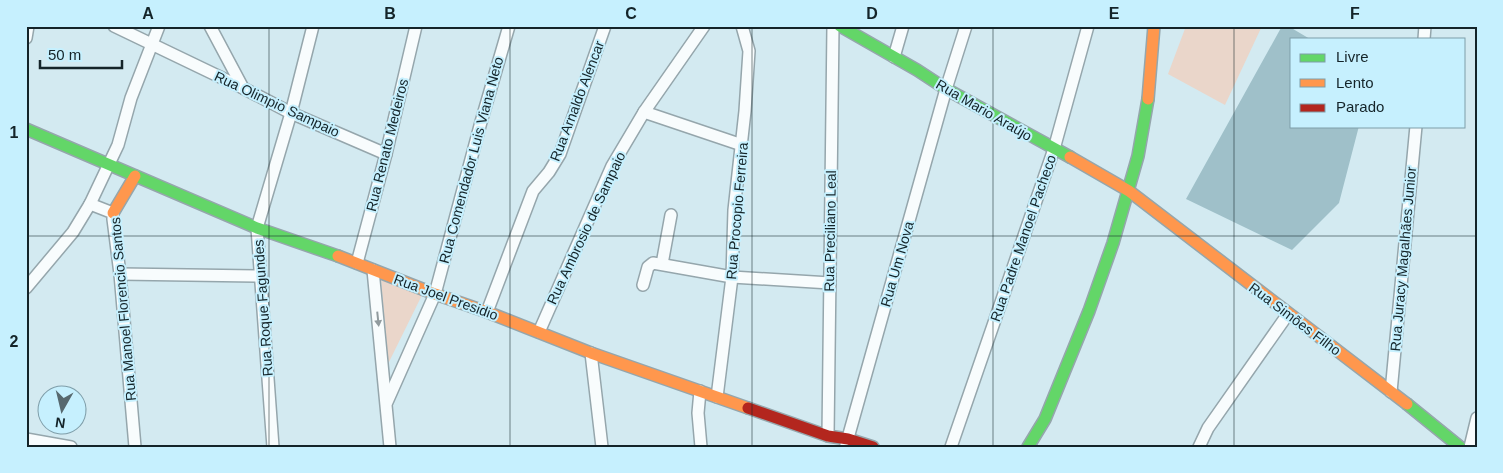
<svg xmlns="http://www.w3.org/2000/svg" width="1503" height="473" font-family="Helvetica,sans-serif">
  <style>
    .green { fill: #ead6ca }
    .building { fill: #9fc0c9 }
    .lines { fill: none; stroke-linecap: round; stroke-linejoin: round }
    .street-casing { stroke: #95a6ac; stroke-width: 14 }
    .fast-casing { stroke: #95a6ac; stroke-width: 14 }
    .slow-casing { stroke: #95a6ac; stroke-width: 14 }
    .jam-casing { stroke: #95a6ac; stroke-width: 14 }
    .street { stroke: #f8fcfd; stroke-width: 11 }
    .fast { stroke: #63d668; stroke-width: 11 }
    .slow { stroke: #ff974d; stroke-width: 11 }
    .jam { stroke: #b3261e; stroke-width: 11 }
    .oneway { fill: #919b9e }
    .grid { fill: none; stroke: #142429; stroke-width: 1; stroke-opacity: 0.55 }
    .labels { text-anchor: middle; stroke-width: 4; stroke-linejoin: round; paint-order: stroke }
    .street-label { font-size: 14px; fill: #142429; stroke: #c6f0fe }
    .neatline { fill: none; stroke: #142429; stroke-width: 2 }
    .grid-label { font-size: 16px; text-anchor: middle; font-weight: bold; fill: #142429 }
  </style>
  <rect width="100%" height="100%" fill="#d3eaf1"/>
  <g class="green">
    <polygon points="1186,26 1262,26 1225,105 1168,74"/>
    <polygon points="381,279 423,293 388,364"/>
  </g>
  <polygon class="building" points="1282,26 1288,26 1310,39 1292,39 1292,126 1359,126 1339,203 1292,250 1186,199"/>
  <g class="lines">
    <g class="street-casing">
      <g id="street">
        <polyline points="114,26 243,88 291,113 386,154"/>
        <polyline points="210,26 243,88"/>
        <polyline points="26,38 28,26"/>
        <polyline points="1424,39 1425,26"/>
        <polyline points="894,57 903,26"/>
        <polyline points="644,112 742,145"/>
        <polyline points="90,204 113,213 113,219 120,274 135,447"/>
        <polyline points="357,263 386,154 416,26"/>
        <polyline points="662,264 671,215"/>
        <polyline points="373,270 390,447"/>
        <polyline points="120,274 261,276"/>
        <polyline points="643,285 648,267 653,263 732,277 830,283"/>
        <polyline points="26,288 73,232 90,204 118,145 131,98 159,26"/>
        <polyline points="487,312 533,191 549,172 560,154 605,26"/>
        <polyline points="539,332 612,166 644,112 704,26"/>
        <polyline points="591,353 602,447"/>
        <polyline points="700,391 698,413 701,447"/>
        <polyline points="1391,392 1416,126"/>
        <polyline points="717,397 732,277 734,210 745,111 749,51 742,26"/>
        <polyline points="387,402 435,294 481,122 509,26"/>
        <polyline points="828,436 833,26"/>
        <polyline points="26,439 71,447"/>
        <polyline points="846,445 946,89 966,26"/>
        <polyline points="273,447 257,228 291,113 313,26"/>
        <polyline points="951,447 1054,149 1088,26"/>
        <polyline points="1199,447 1208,428 1288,314"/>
        <polyline points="1470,447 1477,418"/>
      </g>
    </g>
    <g class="fast-casing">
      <g id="fast">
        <polyline points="840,26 917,70 946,89 1070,157"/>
        <polyline points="26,129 257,228 338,256"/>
        <polyline points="1407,404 1460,447"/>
        <polyline points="1028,447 1045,419 1089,311 1113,243 1138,156 1148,99"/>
      </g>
    </g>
    <g class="slow-casing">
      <g id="slow">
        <polyline points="1148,99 1154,26"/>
        <polyline points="1070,157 1129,191 1407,404"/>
        <polyline points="113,213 135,176"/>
        <polyline points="338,256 435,294 487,312 591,353 748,408"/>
      </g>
    </g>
    <g class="jam-casing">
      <polyline id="jam" points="748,408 828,436 848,439 873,447"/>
    </g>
    <use href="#street" class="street"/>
    <use href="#fast" class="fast"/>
    <use href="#slow" class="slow"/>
    <use href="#jam" class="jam"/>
  </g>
  <defs><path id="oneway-solid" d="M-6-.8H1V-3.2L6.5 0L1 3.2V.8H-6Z" transform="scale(1.25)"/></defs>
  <use class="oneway" href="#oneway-solid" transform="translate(378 319) rotate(84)"/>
  <path class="grid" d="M269,26v421M510,26v421M752,26v421M993,26v421M1234,26v421M26,236h1451"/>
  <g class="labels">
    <g class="street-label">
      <text transform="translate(577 101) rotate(-69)" y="5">Rua Arnaldo Alencar</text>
      <text transform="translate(277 104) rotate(25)" y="5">Rua Olimpio Sampaio</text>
      <text transform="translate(984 110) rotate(30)" y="5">Rua Mario Araújo</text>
      <text transform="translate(387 145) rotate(-76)" y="5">Rua Renato Medeiros</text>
      <text transform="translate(471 160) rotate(-75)" y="5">Rua Comendador Luis Viana Neto</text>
      <text transform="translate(737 211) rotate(-85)" y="5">Rua Procopio Ferreira</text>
      <text transform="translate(586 228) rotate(-65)" y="5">Rua Ambrosio de Sampaio</text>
      <text transform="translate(830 231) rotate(-89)" y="5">Rua Preciliano Leal</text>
      <text transform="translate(1023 238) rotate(-71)" y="5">Rua Padre Manoel Pacheco</text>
      <text transform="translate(1403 259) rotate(-85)" y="5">Rua Juracy Magalhães Junior</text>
      <text transform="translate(897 264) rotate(-74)" y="5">Rua Um Nova</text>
      <text transform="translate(446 297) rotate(20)" y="5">Rua Joel Presidio</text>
      <text transform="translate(263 308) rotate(-94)" y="5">Rua Roque Fagundes</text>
      <text transform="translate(123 309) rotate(-95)" y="5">Rua Manoel Florencio Santos</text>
      <text transform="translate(1295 319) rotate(37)" y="5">Rua Simões Filho</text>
    </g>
  </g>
  <rect width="1503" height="473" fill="none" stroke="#c6f0fe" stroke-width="55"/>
  <rect x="1290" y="38" width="175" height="90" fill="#c6f0fe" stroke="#7f9ea9"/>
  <rect x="1300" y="54" width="25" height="8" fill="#63d668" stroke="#7f9ea9"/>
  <text x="1336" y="62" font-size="15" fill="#142429">Livre</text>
  <rect x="1300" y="79" width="25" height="8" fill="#ff974d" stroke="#7f9ea9"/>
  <text x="1336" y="88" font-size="15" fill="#142429">Lento</text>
  <rect x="1300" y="104" width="25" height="8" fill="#b3261e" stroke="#7f9ea9"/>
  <text x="1336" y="112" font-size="15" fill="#142429">Parado</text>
  <g transform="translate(62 410) rotate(188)"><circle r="24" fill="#c6f0fe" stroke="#7f9ea9"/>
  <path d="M0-4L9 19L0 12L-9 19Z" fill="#57696f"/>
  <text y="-8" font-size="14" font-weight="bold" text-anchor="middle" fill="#142429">N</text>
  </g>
  <path d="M40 60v8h82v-8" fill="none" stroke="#142429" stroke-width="2.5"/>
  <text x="48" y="60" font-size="15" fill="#142429" stroke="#c6f0fe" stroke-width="4" paint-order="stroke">50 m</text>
  <rect x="28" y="28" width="1448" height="418" class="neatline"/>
  <g class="grid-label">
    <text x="148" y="19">A</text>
    <text x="390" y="19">B</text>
    <text x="631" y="19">C</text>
    <text x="872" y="19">D</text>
    <text x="1114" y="19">E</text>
    <text x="1355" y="19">F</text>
    <text x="14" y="138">1</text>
    <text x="14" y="347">2</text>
  </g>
</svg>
